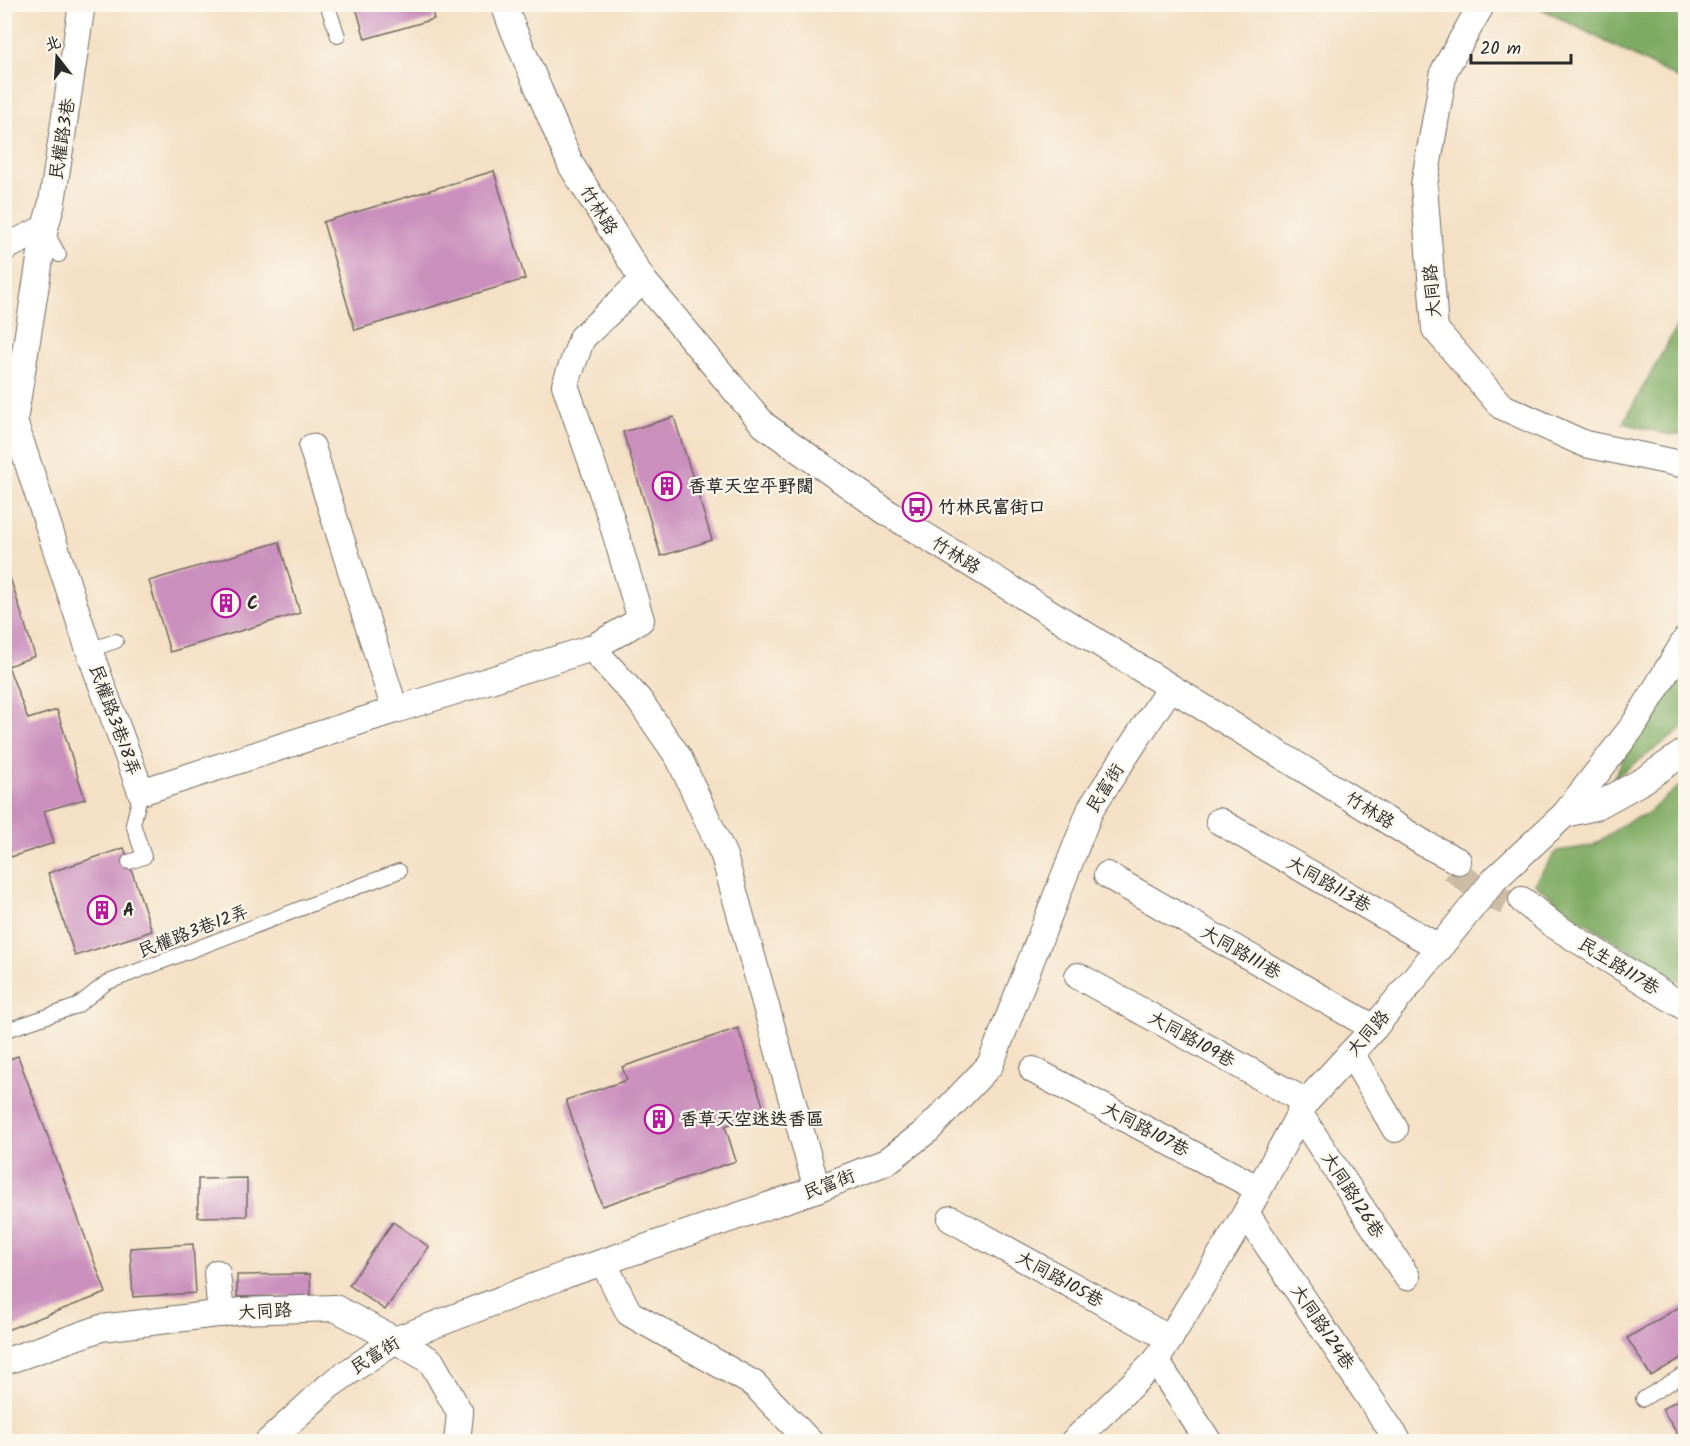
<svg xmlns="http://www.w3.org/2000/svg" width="1690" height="1446" font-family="Kalam,'LXGW WenKai TC',sans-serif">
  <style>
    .forest { fill: #7eaa62; stroke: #546a46; stroke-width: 1.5 }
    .building { fill: #ca8fbd }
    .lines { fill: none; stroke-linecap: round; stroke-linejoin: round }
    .street-tunnel { stroke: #ccbca5; stroke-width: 26; stroke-dasharray: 26 13; stroke-linecap: butt }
    .lane-casing { stroke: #716a61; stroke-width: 16 }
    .street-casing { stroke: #716a61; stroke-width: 28 }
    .lane { stroke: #fff; stroke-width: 14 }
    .street { stroke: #fff; stroke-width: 26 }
    .labels { text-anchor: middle; stroke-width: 4.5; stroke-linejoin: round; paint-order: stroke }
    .street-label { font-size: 18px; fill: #2b2b2b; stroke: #fbf7ec }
    .poi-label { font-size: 18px; font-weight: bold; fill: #2b2b2b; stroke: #fbf7ec; text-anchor: start }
  </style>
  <rect width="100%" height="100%" fill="#fbf7ec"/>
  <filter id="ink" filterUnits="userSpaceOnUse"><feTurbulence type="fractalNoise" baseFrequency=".0167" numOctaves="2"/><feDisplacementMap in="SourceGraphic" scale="12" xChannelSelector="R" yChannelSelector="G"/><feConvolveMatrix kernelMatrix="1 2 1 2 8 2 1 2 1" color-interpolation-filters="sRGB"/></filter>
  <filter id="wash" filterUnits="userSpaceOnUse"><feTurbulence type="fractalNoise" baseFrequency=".008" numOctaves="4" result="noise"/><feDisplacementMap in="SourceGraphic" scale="24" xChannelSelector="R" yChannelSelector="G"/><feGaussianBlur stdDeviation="1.35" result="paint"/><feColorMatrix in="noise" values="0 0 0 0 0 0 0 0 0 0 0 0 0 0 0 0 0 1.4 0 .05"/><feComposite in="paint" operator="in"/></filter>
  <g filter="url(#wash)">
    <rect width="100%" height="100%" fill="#f4e0c4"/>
    <g class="forest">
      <polygon points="1534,5 1685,5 1685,82"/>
      <polygon points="1685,312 1685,433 1670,435 1623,423"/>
      <polygon points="1685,651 1685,727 1612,780"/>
      <polygon points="1685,782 1685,985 1577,917 1534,883 1557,851 1592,846 1629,821 1648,813 1668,795"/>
    </g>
    <g id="blocks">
      <g class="building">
        <polygon points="355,4 430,4 434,19 365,39"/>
        <polygon points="494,171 525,279 355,330 323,222"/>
        <polygon points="674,417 712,540 661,556 623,432"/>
        <polygon points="279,542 300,613 170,652 149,581"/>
        <polygon points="4,568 7,568 35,656 8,666 28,719 57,710 85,799 44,811 54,843 11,857 4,838"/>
        <polygon points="124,848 152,931 75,956 48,873"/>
        <polygon points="738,1028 765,1112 725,1126 736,1161 602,1206 566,1100 627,1080 622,1067"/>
        <polygon points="18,1056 106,1293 4,1331 4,1061"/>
        <polygon points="247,1178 247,1216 198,1217 198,1179"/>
        <polygon points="393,1222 429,1247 385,1310 349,1285"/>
        <polygon points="193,1244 196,1293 133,1297 130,1248"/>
        <polygon points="310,1274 311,1296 237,1297 237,1275"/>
        <polygon points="1686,1303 1686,1355 1651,1376 1627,1338"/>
        <polygon points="1686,1395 1686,1442 1682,1442 1662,1409"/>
      </g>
    </g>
  </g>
  <g filter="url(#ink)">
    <use href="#blocks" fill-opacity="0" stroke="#716a61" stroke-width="1.5"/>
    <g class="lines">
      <polyline class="street-tunnel" points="1452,868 1480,891 1516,907"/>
      <g class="lane-casing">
        <g id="lane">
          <polyline points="327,4 338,36"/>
          <polyline points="47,233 59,255"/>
          <polyline points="89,650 116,641"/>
          <polyline points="129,862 144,857 133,824 141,792"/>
          <polyline points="4,1031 77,1006 106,983 399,871"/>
          <polyline points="1643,1399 1686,1373"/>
        </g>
      </g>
      <g class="street-casing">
        <g id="street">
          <polyline points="82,4 52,202 45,228 14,421 89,650 141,792 395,710 312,447"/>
          <polyline points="504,4 511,24 571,165 643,280 764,425 885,511 1425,844 1458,861"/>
          <polyline points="1482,4 1444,71 1424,185 1435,329 1501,406 1585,444 1686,465"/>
          <polyline points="4,248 45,228"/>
          <polyline points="592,648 639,700 679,758 724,856 817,1189"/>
          <polyline points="395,710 592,648 641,620 610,515 565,385 582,338 643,280"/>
          <polyline points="1565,814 1595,807 1644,780 1686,751"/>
          <polyline points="1219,821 1440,948"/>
          <polyline points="1107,875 1374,1028"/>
          <polyline points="1522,900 1552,924 1686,1008"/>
          <polyline points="1078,976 1306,1102"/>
          <polyline points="1351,1053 1395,1129"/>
          <polyline points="1033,1070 1259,1189"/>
          <polyline points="1299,1113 1407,1277"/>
          <polyline points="1246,1213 1399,1442"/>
          <polyline points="951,1219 1170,1339"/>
          <polyline points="603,1262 629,1313 754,1384 810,1442"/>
          <polyline points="217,1273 221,1314"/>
          <polyline points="1156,1361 1209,1442"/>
          <polyline points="4,1362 101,1328 242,1311 335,1308 395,1340 431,1361 460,1413 457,1442"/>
          <polyline points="268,1442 330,1385 395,1340 565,1275 817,1189 886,1162 928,1130 990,1065 1091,808 1170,688"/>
          <polyline points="1073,1442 1156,1361 1246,1213 1306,1102 1374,1028 1495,879 1565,814 1634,725 1686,639"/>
        </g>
      </g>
      <use href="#lane" class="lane"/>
      <use href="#street" class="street"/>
    </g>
  </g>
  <defs>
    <g id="building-ring" transform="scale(1.5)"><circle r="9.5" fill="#fbf7ec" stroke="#b5179e" stroke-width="1.5"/><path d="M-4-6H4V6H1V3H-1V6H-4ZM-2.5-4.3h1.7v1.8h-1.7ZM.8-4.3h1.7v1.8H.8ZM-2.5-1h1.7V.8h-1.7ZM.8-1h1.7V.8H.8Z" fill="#b5179e"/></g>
    <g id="bus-ring" transform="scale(1.5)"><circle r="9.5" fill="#fbf7ec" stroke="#b5179e" stroke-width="1.5"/><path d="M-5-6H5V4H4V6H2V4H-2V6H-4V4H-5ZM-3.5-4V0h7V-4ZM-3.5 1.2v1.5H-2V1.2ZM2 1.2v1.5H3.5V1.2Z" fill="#b5179e"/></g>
  </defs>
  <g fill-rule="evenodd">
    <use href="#building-ring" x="667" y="486"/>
    <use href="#bus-ring" x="917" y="507"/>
    <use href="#building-ring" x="226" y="603"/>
    <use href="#building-ring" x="102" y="910"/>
    <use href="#building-ring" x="659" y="1119"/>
  </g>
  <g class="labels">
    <g class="street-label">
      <text transform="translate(62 139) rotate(-81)" y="6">民權路3巷</text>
      <text transform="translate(599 210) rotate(58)" y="6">竹林路</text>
      <text transform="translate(1432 291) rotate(-95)" y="6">大同路</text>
      <text transform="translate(956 555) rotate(32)" y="6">竹林路</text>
      <text transform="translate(115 720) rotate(70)" y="6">民權路3巷18弄</text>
      <text transform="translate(1105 788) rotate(-58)" y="6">民富街</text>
      <text transform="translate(1370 810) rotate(32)" y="6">竹林路</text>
      <text transform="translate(1329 884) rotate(30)" y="6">大同路113巷</text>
      <text transform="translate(193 931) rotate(-21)" y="6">民權路3巷12弄</text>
      <text transform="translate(1241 952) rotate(30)" y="6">大同路111巷</text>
      <text transform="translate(1619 966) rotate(32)" y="6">民生路117巷</text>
      <text transform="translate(1368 1033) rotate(-49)" y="6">大同路</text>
      <text transform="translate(1192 1039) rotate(29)" y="6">大同路109巷</text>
      <text transform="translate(1146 1129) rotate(28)" y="6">大同路107巷</text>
      <text transform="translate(829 1184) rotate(-21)" y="6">民富街</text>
      <text transform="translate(1353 1195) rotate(57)" y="6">大同路126巷</text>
      <text transform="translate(1060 1279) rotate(29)" y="6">大同路105巷</text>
      <text transform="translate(265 1311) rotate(-3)" y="6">大同路</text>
      <text transform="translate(1323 1327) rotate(56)" y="6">大同路124巷</text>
      <text transform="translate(375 1355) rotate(-32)" y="6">民富街</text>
    </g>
    <g class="poi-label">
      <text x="688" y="492">香草天空平野闊</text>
      <text x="938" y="513">竹林民富街口</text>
      <text x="247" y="609">C</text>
      <text x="123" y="916">A</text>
      <text x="680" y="1125">香草天空迷迭香區</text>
    </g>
  </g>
  <rect width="1690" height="1446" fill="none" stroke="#fbf7ec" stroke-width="24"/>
  <g transform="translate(57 57) rotate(343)" stroke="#fbf7ec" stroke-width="4.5" paint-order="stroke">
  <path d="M0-4.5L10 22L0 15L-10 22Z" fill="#2b2b2b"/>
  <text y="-9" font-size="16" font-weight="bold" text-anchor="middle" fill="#2b2b2b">北</text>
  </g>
  <path d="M1471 54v9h100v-9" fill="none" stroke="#2b2b2b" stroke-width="3"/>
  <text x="1480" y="54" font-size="18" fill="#2b2b2b" stroke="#fbf7ec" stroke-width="4.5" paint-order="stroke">20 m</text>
</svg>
